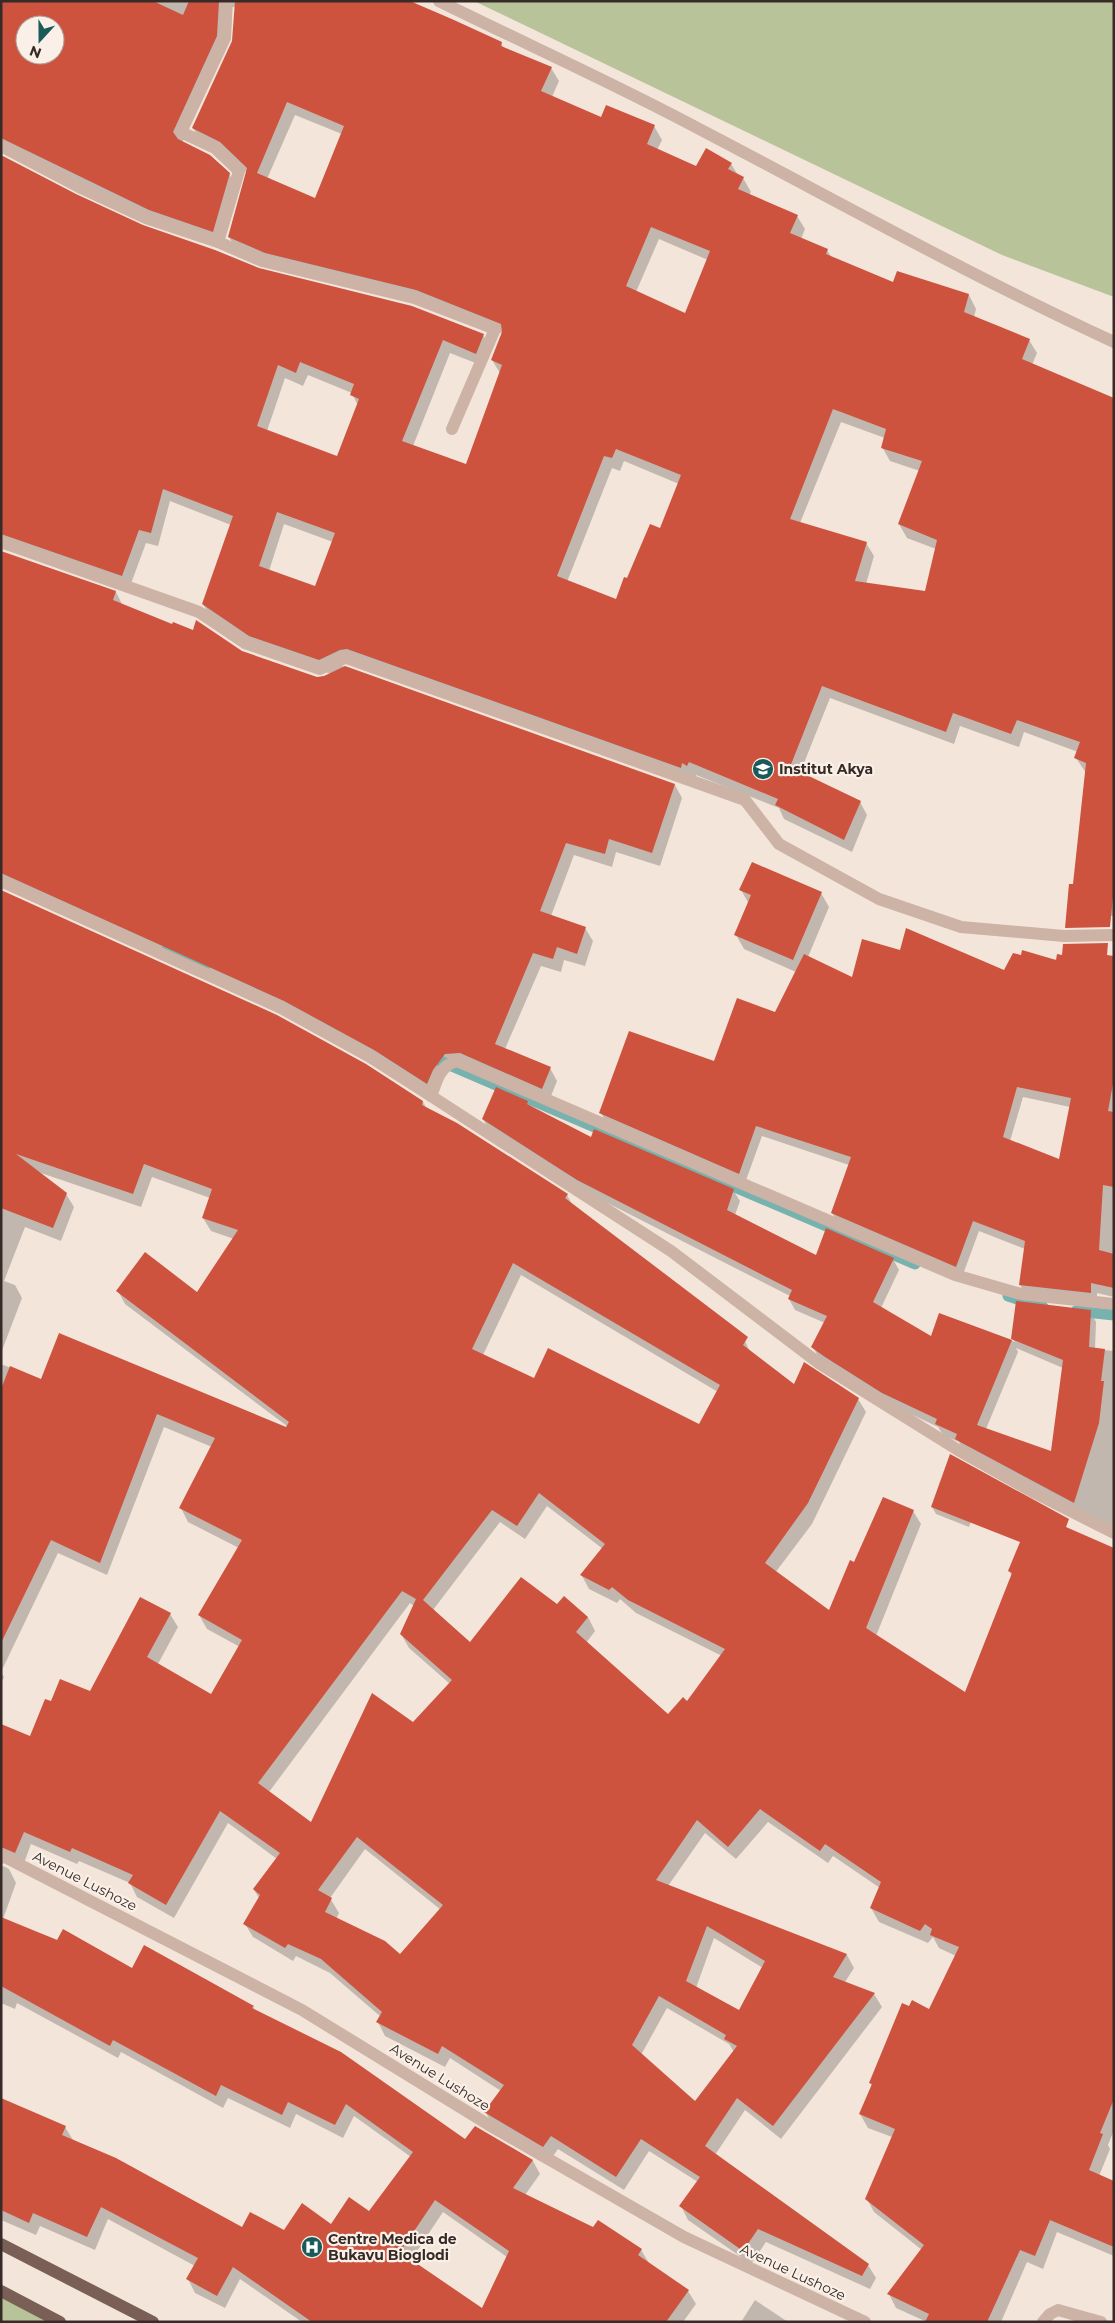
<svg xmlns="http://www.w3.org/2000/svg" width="1115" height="2323" font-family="Montserrat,sans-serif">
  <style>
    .green { fill: #b9c399 }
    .shadow { fill: #0003; fill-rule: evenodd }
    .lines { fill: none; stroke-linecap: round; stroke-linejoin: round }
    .stream { stroke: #78b2ae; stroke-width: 11 }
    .building { fill: #cd533f; fill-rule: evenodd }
    .minor { stroke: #ccb3a6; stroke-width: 12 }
    .primary { stroke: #7a5f57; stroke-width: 12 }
    .labels { text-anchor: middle; stroke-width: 4.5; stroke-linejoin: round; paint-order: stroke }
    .poi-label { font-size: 14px; font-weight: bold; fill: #372b27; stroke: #faf0e7; text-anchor: start }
    .street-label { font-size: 14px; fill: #372b27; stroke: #faf0e7 }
  </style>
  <rect width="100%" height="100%" fill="#f3e5da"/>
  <g class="green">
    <polygon points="474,1 1114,1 1114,297 1002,255"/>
    <polygon points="1,2295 56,2322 1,2322"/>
  </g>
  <g class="shadow">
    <path d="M1,1h396l104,42 3,6 47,19 8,13 -7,16 50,22 52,7 8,14 -5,10 40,17 34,-3 7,11 5,3 8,14 -2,3 48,21 8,13 -4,10 26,11 5,8 62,25 4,-11 71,23 7,14 -2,8 55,23 8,13 -5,12 80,34 2,-4v521h-33l5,-143 -10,-15 2,-6 -54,-20 -5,15 -59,-21 -6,18 -124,-46 -30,75 60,29 7,13 -15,37 -68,-33 -5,-11 -83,-33 -1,3 -347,-115 -6,3 333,119 7,13 -22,68 -44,-14 -4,15 -38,-12 -23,61 34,12 8,13 -8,25 -21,-6 -3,12 -20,-6 -36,83 45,19 7,13 -8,20 -81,-35 -15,1 -13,16 -5,13 -142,-82 -290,-126 -1,4 421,210 4,7 140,86 6,11 169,128 8,18 44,33 64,14 8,13 -54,112 -37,49 55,39 25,-49 58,-52 8,13 -45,112 89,58 47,-118 -3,-5 105,5v554l-6,15 2,4 -11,27 15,7v73l-57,-24 -14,37 -16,-7 -26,60h-74l-31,-14 -7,-14 33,-44 -48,-38 -7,-13 25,-62 -24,-9 -8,-14 12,-28 -2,-3 39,-76 21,3 26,-54 -17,-8 -6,-11 -5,6 -49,-21 -8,-14 9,-20 -47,-32 -5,7 -60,-41 -32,37 -31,-26 -37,53 179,69 7,13 -9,14 29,12 8,13 -101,132 -36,-29 -30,45 153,110 8,13 -6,11 -104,-47 -15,22 -63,-44 -7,-14 17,-24 -49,-31 -25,39 -66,-41 -7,10 -58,-33 -7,-13 15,-22 -51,-33 -5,9 -60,-31 -7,-14 3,-5 -51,-44 -34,-17 -3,5 -40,-24 -8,-13 14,-26 -5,-8 23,-31 -49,-36 -54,95 -37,-21 -7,-14 -51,-22 -2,3 -46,-20 -8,22 -14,-6 -8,5v-139l29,12 21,-36 39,-9 80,-79 8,13 -20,37 53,32 29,-49 -33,-18 -8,-14 40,-67 -51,-26 -7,-14 31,-61 -48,-20 -57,148 -49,-22 -57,119 3,5 -3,7v-320l40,16 250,49 -166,-125 -7,-13 80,3 36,-55 -23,-8 -8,-13 7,-20 -58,-21 -11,30 -103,-35 28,22 8,13 -13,34 -36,-14 -21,54 11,4 7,13 -21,55v-1196l74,39 68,31 117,43 223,65 8,13 -8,18 -33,-13 -37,93 54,20 33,-93 -8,-13 11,-26 -78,-31 -188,-52 -8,-14 18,-64 -18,-18 -28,-14 -8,-13 41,-87 2,-34h-4l-8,43 -42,93 47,31 8,14 -17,56 -215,-92 -4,4zM25,25h30v30h-30zM295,115l47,19 -26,66 -49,-21zM659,239l49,21 -23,55 -49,-23zM308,375l44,18 6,13 -20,51 -71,-26 18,-53 18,8zM841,422l44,16 -3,9 8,14 30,10 -21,53 8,14 29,11 -10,44 -60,-9 8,-28 -8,-13 -66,-20zM624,461l55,23 -19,46 -44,71 -49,-19 45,-114 8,3zM170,501l61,24 -28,79 8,14 46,31 74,25 -13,4 -76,-26 -119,-46 -7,-14 -114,-40 1,-3 126,40 17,-46 12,3zM284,524l49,18 -18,46 -46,-17zM521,1275l197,117 -18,33 -166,-45 -51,-25zM547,1506l56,43 -21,27 7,13 28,14 3,-4 16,14 86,43 -34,47 -20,13 -82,-73 9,-12 -7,-14 -31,-11 -87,38 -37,-34 67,-88 25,17zM410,1603l4,3 -13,28 8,14 41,36 -36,39 -102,101 -43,-32zM365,1849l76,61 -41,46 -64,-37 3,-6 -9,-15zM714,1938l49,30 -23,44 -44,-24zM667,2008l62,36 5,8 -38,50 -55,-47z"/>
    <path d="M741,890l80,3 8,14 -21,50 45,22 48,-27 104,20 7,-15 102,6v334l-17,-4v11l-71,-9 -6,-10 5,-36 -46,-18 -17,46 -123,-53 -7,-11 17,-48 -87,-29 -17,47 -138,-59 -6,-11 113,-51 61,-48 21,-42 -52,-23 -8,-14 13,-31zM1023,1097l47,10 -10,53 -50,-19z"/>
    <path d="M496,1089l32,13 2,4 61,33 142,51 7,11 -5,14 82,42 76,2 6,11 -18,38 50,30 9,-24 75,28 -3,-4 78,-27 6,11 -1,27 19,2v176l-151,-77 -4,-8 -16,-7 -5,-8 -48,-23 -71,-46 -6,-11 12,-24 -30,-13 -6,-11 1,-3 -206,-105 -95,-61 -6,-11zM1016,1348l47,20 -11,85 -66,-24 32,-77z"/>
    <polygon points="985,1483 969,1527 936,1514 932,1507"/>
    <polygon points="1,1865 9,1869 16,1883 3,1919 133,1969 253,2007 256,2011 465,2141 475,2127 533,2161 540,2174 525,2195 530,2198 507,2257 443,2212 411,2260 463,2322 302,2322 240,2279 225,2308 195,2293 188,2279 195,2266 108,2219 95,2250 40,2226 36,2235 1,2220 1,2099 65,2127 73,2140 242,2229 284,2232 332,2225 369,2213 411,2157 354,2116 343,2138 296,2114 290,2128 228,2098 223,2108 121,2052 118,2058 17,2003 15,2009 1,2003"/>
    <polygon points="641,2250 649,2263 688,2291 696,2304 683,2322 511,2322"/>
    <polygon points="755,2300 788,2322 741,2322"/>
  </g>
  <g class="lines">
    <g class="stream">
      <polyline points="166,951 206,964"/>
      <polyline points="426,1055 915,1264"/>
      <polyline points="1008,1296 1043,1307"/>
      <polyline points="1076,1311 1114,1315"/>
    </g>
  </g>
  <g class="building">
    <path d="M1,1h152l30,14 6,-14h30l-2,35 -44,96 5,7 32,16 20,18 -17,59 -64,-22 -148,-72zM25,25h30v30h-30z"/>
    <path d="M235,1h175l44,19 48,22 -1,4 51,21 -11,24 60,26 5,-12 49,20 -8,19 49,22 10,-18 26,15 -4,6 16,8 -6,12 60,26 -8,18 38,16 -2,5 67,28 4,-11 72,23 -5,18 66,27 -8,20 92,39v488l-4,41 -45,1 4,-44h4l13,-121 -12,-5 6,-16 -63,-22 -6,14 -58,-21 -7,19 -124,-46 -32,81 71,34 -17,39 -69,-35 3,-6 -89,-37 -2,4 -5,-3 -1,5 -334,-119 -7,1 -21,10 -70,-24 -47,-32 31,-88 -70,-27 -12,44 -12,-3 -17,46 -121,-42v-379l75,39 67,31 72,25 44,18 153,38 72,28 -8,20 -33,-14 -41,101 64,23 36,-99 -11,-5 11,-28 -1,-8 -85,-34 -151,-37 -37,-16 19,-69 -27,-26 -28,-14 40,-87zM287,102l57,24 -29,72 -58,-25zM651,227l59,24 -25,62 -59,-27zM300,362l54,22 -4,11 9,4 -22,57 -80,-30 21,-61 18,8zM833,409l53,20 -5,19 41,13 -24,63 39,16 -12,51 -70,-10 12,-39 -77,-23zM616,449l65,26 -21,53 -10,-4 -23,54 -3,-1 -8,22 -59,-23 47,-120 8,2zM277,512l58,21 -20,53 -56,-20z"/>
    <polygon points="1,551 116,591 113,600 172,624 173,622 193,630 196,620 242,651 317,677 324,676 345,666 675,784 652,853 609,839 605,854 566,843 540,911 586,927 577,954 557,947 553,959 533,953 495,1044 551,1067 542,1089 460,1053 445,1054 433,1070 427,1084 374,1050 284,1001 1,873"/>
    <polygon points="752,862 822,892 793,960 734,935 751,895 739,890"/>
    <path d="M1,890l276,125 89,49 57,37 -1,4 35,18 111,71 -3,4 183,139 -5,8 51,39 10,-22 55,36 -51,105 -43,60 64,47 21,-50 4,2 29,-65 31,13 -48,118 99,64 47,-119 -4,-2 12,-29 -89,-35 19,-53 119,65 -3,8 48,21v551l-14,34 3,1 -14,36 25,11v66l-64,-27 -15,36 -15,-6 -33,72h-62l4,-8 -42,-20 37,-49 -59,-46 30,-70 -36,-15 13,-30 -3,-1 33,-80 7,3 3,-6 17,9 30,-62 -29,-12 2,-6 -7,-5 -5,7 -50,-23 11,-26 -56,-38 -5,7 -60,-42 -32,38 -31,-27 -41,60 191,74 -14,23 42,16 -102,133 -36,-28 -32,48 164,118 -7,12 -104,-47 -15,22 -64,-45 21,-29 -59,-38 -25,38 -65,-41 -8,11 -59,-35 20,-27 -62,-39 -4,8 -62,-32 6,-10 -61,-53 -33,-15 -3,4 -42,-24 17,-29 -7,-6 27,-36 -60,-42 -54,94 -38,-22 5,-8 -61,-27 -2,4 -46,-20 -9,21 -14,-6v-123l29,12 15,-37 6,2 9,-22 30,12 50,-94 31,16 -24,44 64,37 31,-54 -44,-25 44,-75 -63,-32 36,-70 -58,-24 -57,149 -49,-23 -50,103v-254l9,-23 31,13 18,-46 227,94 3,-5 -173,-131 29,-39 52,40 41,-62 -36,-12 10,-29 -68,-25 -11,30 -117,-40 51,39 -14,35 -52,-20zM513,1263l207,122 -21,39 -151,-76 -14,30 -62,-29zM539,1493l66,51 -25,31 29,15 3,-3 16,13 97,49 -38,52 -4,-4 -15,17 -92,-82 12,-15 -24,-21 -7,8 -36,-27 -51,65 -47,-42 69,-90 25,16zM402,1591l14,8 -16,35 52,46 -39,42 -41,-29 -61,129 -53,-39zM357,1837l86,68 -43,49 -15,-13 -60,-29 7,-14 -14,-8zM707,1926l58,35 -26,49 -53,-29zM659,1996l67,39 -2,4 13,7 -42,55 -63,-56z"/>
    <path d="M906,928l98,42 9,-17 8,2 1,-5 34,10 1,-6 5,1 1,-11 45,-1 -1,12 7,1v122l-6,33 6,1v75l-11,-2 -4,65 15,4v34l-23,-5v10l-72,-8 6,-44 -52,-20 -17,46 -125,-54 20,-56 -95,-31 -17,48 -140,-61 30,-82 85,30 23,-63 38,14 29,-58 48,23 10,-38 38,11zM1017,1087l54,11 -12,61 -56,-22z"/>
    <polygon points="496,1087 528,1101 527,1104 591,1137 594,1129 734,1189 727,1210 816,1255 826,1228 894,1258 873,1302 931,1336 939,1313 1012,1340 977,1425 1051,1451 1063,1360 1011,1339 1016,1301 1091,1310 1089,1347 1105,1349 1101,1381 1104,1381 1099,1423 1074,1503 962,1443 955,1439 957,1434 935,1424 937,1419 882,1393 825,1357 811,1347 827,1316 788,1299 792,1290 577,1180 482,1119"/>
    <path d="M1,1917l56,23 6,-11 69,39 12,-23 110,61 -2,2 89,44 124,87 10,-13 58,34 -20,28 80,39 5,-7 44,29 -4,6 51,35 -23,32h-354l-79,-55 -16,29 -31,-17 12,-21 -97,-51 -14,30 -54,-24 -4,10 -28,-13v-112l65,28 -4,9 54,23 126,69 8,-15 34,18 18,-27 29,21 18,-27 20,14 44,-59 -67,-48 -11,21 -47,-23 -6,13 -61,-30 -5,11 -103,-56 -3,6 -109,-60zM435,2200l74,51 -27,57 -82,-56z"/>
  </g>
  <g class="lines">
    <g class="minor">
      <path d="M439,1c89,44 179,84 266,131 136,71 270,146 409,210"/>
      <polyline points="1,146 79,187 146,218 218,242 262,261 414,298 495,329 452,429"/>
      <polyline points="218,242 239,171 215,148 181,132 225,38 227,1"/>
      <polyline points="1,542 199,612 245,643 320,669 344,657 745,800 779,844 879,899 961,927 1064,936 1114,935"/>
      <path d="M1,881l280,127 89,49 61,39c7,-17 8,-30 26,-35l498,214 66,19 93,10"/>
      <polyline points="431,1096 671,1251 820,1364 958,1450 1035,1493 1114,1533"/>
      <polyline points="1,1855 302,2010 489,2125 684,2237 865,2322"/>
      <polyline points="1043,2322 1050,2314 1058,2310 1101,2322"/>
    </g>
    <g class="primary">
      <polyline points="1,2244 153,2322"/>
      <polyline points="1,2291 60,2322"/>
    </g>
  </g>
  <defs>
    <g id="school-disc" transform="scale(1.125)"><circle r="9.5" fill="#1a5b59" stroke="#faf0e7"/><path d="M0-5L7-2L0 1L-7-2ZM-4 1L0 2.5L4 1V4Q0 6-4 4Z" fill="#fff"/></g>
    <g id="hospital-disc" transform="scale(1.125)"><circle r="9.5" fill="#1a5b59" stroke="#faf0e7"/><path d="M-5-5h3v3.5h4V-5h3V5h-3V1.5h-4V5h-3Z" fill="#fff"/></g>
  </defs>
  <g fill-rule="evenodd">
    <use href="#school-disc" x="763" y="769"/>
    <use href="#hospital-disc" x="312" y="2247"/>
  </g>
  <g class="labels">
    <g class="poi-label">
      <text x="779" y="774">Institut Akya</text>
      <text x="328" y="2244">Centre Medica de<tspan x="328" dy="16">Bukavu Bioglodi</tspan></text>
    </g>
    <g class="street-label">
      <text transform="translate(85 1881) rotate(27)" y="5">Avenue Lushoze</text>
      <text transform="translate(440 2077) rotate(32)" y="5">Avenue Lushoze</text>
      <text transform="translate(793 2272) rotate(25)" y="5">Avenue Lushoze</text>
    </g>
  </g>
  <rect width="1115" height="2323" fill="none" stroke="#372b27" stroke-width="5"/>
  <g transform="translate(40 40) rotate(201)"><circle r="24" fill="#faf0e7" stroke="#aca19a"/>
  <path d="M0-4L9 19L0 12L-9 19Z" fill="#1a5b59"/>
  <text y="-8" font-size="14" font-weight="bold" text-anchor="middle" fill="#372b27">N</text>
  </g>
</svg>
